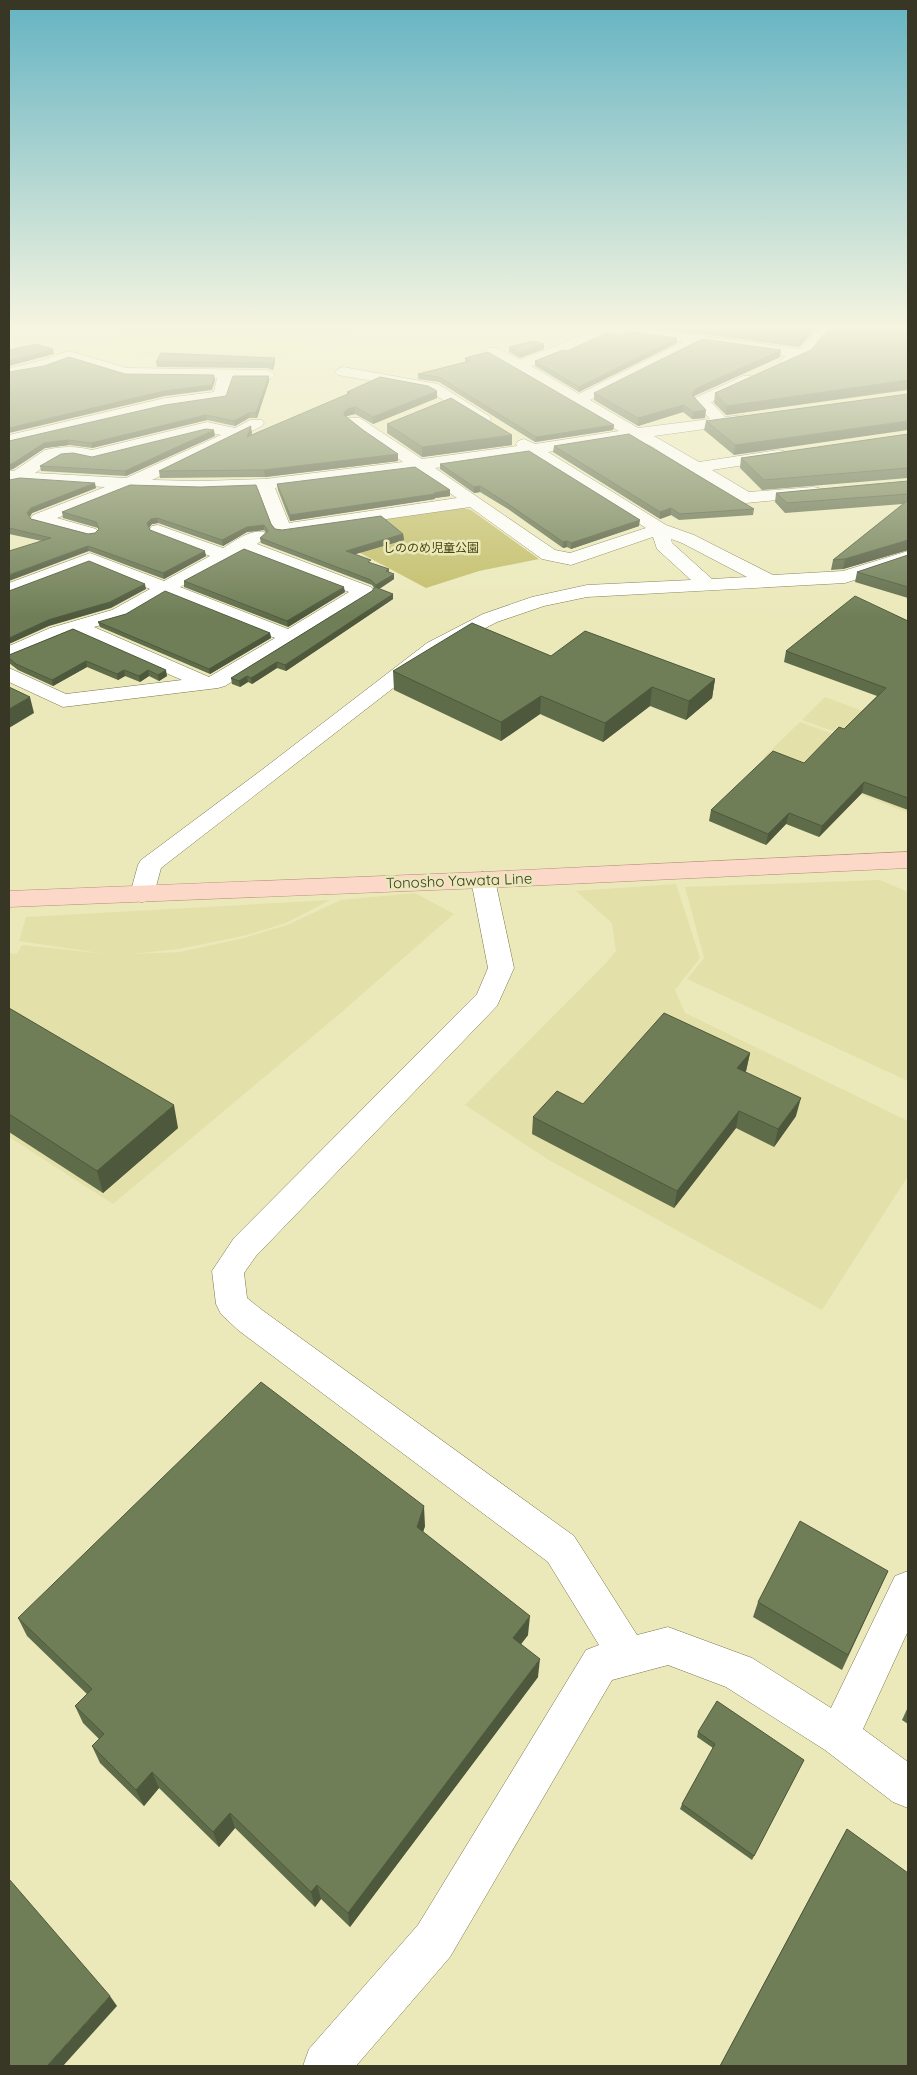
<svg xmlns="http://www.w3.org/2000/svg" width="917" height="2075" font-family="Quicksand,'Noto Sans JP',sans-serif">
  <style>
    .built { fill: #e3e0a9 }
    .green { fill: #c2bd68 }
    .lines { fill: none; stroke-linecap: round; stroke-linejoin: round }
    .minor-casing { stroke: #79764b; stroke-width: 1 }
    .major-casing { stroke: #b58f78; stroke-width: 1 }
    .minor { fill: #fff; fill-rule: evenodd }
    .major { fill: #fbd8c8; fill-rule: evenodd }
    .wall { fill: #5f6c4a }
    .shaded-wall { fill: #4e583c }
    .building { fill: #6f7e56; stroke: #4e583c }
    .labels { text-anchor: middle; stroke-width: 5; stroke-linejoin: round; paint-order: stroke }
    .far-park-label { font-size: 12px; fill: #49450f; stroke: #ebe9ba }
    .street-label { font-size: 15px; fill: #383725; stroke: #ebe9ba }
  </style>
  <rect width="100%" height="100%" fill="#ebe9ba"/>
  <g class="built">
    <polygon points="119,328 328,328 355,331 341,345 311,343 279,359 150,357 111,351"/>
    <polygon points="825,697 908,728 908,758 802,720"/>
    <polygon points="800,722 908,761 908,813 764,757"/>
    <polygon points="880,880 908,892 908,1081 687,979 704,958 685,887"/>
    <polygon points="676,884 700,958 675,990 685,1013 908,1121 908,1176 822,1310 549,1160 465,1105 605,964 616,951 612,923 576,891"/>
    <polygon points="415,893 454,914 337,1016 113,1204 9,1137 9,953 17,954 22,945 106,954 19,941 26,917 330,900 286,923 243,936 179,949 131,954 180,952 244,938 287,925 341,900"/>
  </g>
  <polygon class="green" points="460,507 471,510 539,559 479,571 426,588 349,547 342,525"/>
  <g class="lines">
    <g class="minor-casing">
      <g id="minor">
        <path d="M602,328h42l156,21 18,-21h14c-10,16 -28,42 -50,36l-2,-3 6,-5 -85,-12 -111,56 48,28 72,-9 -17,-18 2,-3 48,-22h10l3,3 -3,3 -42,20 14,15 18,-2 6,2 2,3 -2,3 -95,13 45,26 79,-12 6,1 2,4 -2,4 -72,11 37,22 64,-5 6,1 3,4 -3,4 -73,7 -6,-1 -89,-56 -18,-8 -85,14 118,73 28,10 79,40 70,-4 65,-20v12l-63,20 -258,14 -43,9 -47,16 -56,29 -280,217 -7,26 -3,6 -9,2 -9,-2 -3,-6 8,-29 3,-5 122,-91 164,-126 56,-29 49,-17 55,-12 104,-5 -34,-31 -4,-12 -82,28 -29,-6 -72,-52 -188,27 -6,-1 -3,-4 -15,-40 -57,2 -70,-2 -74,29 39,11 3,4 -3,4 -6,1 -57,-15 -3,-4 3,-4 72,-28 -84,-5 -12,2v-13h5l31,-21c17,-4 31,-4 47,0l115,-28 28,6 15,-8h12l2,3 -2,3 -110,54 49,1 64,-2 138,-17 -55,-38 -2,-3 2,-3h12l62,41 95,-13 -1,-2 2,-3 6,-2 11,5 84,-13 -132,-77 -2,-3 2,-3h10l23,12zM615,332l68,10 -104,52 -48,-28zM207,432l14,3 -95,43 -91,-5c23,-16 29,-20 57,-13zM529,454l117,74 -76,25 -15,-3 -120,-82zM416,470l41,28 -168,25 -14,-35zM671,539l11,4 65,34 -35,2 -40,-36z"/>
        <polygon points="69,351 127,368 267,370 272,372 275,375 272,378 267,380 232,379 226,399 165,408 9,445 9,435 165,398 214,392 217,378 126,377 70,360 45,369 9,376 9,368 36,362"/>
        <polygon points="343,367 438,384 489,416 491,419 489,422 477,422 429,391 338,375 335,372 338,369"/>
        <path d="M158,525l65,23c12,-7 27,-19 41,-16l3,4 -10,8 114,43 3,4 -3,4 -146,91 -7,2 -155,19 -54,-25v-14l57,26 116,-14 -108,-47 -65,26v-13l41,-18 62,-18 38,-21 -60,-24 -81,30v-12l81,-30 74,28 46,-25 -58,-22 -3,-4 3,-4zM244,552l105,40 -61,37 -108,-42zM166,595l109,43 -66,39 -115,-50 32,-9z"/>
        <polygon points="483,872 492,875 495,880 514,968 497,1006 256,1256 244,1273 247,1298 262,1310 574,1536 637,1635 668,1627 752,1658 831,1708 895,1576 908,1571 908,1631 863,1729 908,1762 908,1808 893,1802 825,1750 726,1687 668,1665 612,1680 450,1957 356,2066 303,2066 309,2049 418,1925 586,1650 599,1645 548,1562 238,1330 221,1314 216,1304 212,1271 234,1238 477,994 488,968 471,880 474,875"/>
      </g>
    </g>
    <g class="major-casing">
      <polygon id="major" points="908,852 908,868 483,888 9,907 9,891 483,872"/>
    </g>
    <use href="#minor" class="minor"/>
    <use href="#major" class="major"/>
  </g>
  <g class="wall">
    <polygon points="657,328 816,328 799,347"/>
    <polygon points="908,330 908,390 726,415 714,403 715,393 811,350"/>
    <polygon points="622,336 677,338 677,343 579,392 535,366 535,361 567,351"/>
    <polygon points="544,344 544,349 520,358 509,352 509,347"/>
    <polygon points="780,357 694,396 705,418 692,419 683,412 638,426 594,400 594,393"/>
    <polygon points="465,358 614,425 613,430 535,442 439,382 418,379 418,374 465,362"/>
    <polygon points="156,362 275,362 273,370 267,368 157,367"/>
    <polygon points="269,376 269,381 257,418 249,418 235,426 207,420 92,448 69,445 45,448 13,469 9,470 9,441 226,396"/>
    <polygon points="347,392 437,398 373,424 355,414 347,416 347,417 398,461 265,477 160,478 159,471 252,433 251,435 347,395"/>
    <polygon points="908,394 734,455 704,430 706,421"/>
    <polygon points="387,424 512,445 422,457 387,433"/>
    <polygon points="908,434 908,478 762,490 740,468 741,458"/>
    <polygon points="215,436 126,476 41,471 40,466"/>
    <polygon points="554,446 754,509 753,515 679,520 671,515 660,519 553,452"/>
    <polygon points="440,464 639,526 571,549 567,547 563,548 508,509 480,492 474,493 440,469"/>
    <polygon points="9,480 96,488 32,513 30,517 31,519 88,534 95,533 98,530 98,528 63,518 62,512 271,524 275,529 282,530 403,534 404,540 354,554 371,563 389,569 389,572 394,579 379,589 393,594 393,599 286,671 277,668 252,684 248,682 240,687 232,684 231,678 372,591 374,588 372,585 261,543 260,538 266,533 264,530 247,532 223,546 158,523 152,524 149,527 150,530 206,556 164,579 89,551 9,534"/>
    <polygon points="908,481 908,550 843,569 831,570 833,560 903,504 785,513 775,502 776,493"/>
    <polygon points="277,484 450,496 435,498 435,499 290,521 278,490"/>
    <polygon points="908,555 908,598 855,582 857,572"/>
    <polygon points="184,581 345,592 288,627 184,587"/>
    <polygon points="908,621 908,810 862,793 819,837 786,824 766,845 709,821 711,810 804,763 844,729 877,696 784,662 786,651"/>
    <polygon points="98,622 270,633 271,638 210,674 100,627"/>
    <polygon points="73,629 167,676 159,681 149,676 140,682 125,676 118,680 87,667 53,686 18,670 9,663 9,655"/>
    <polygon points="551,656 715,679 712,698 686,720 650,706 603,742 540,714 501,741 394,690 393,671"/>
    <polygon points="9,1008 178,1128 103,1193 9,1132"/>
    <polygon points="750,1053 746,1071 745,1072 796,1116 774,1147 736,1128 674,1208 532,1134 533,1117 583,1104"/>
    <polygon points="425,1526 423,1532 528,1635 521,1644 538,1677 350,1927 321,1899 315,1907 235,1828 219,1847 159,1788 144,1806 100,1763 92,1746 99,1739 83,1723 75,1706 87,1694 27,1636 18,1618"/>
    <polygon points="888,1571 842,1670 753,1617 758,1602"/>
    <polygon points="908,1707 908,1724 902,1720"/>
    <polygon points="698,1732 804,1760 752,1860 680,1809 682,1804 713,1748 697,1737"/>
    <polygon points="847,1829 908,2066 720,2066 838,1845"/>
  </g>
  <g class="shaded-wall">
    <polygon points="810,328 816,328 799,347 801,338"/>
    <polygon points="677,338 677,343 579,392 579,387"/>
    <polygon points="544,344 544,349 520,358 520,353"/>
    <polygon points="53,349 54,354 9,366 9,361"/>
    <polygon points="781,350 780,357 694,396 692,402 692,395 695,389"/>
    <polygon points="275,358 275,362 273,370 272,365"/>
    <polygon points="214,375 215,380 212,390 165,396 9,433 9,428"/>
    <polygon points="269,376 269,381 257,418 256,413"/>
    <polygon points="908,380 908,389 726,415 727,406"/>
    <polygon points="437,391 437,398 373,424 373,417"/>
    <polygon points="684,405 683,412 638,426 638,418"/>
    <polygon points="355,407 355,414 347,416 344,420 344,413 347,409"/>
    <polygon points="706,410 705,418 692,419 693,412"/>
    <polygon points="249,413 249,418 235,426 234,421"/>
    <polygon points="206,415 207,420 92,448 91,443"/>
    <polygon points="908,421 908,430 734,455 735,445"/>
    <polygon points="614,425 613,430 535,442 536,437"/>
    <polygon points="251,426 252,433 248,444 247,437"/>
    <polygon points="214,430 215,436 126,476 125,471"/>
    <polygon points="512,435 512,445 422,457 422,447"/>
    <polygon points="68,440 69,445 45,448 13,469 9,470 9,464 44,443"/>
    <polygon points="398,454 398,461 265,477 264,470"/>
    <polygon points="95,483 96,488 32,513 28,519 27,513 31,508"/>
    <polygon points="480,486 480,492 474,493 474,487"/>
    <polygon points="450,490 450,496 435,498 435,499 290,521 290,515"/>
    <polygon points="671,508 671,515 660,519 660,512"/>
    <polygon points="157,518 158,523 152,524 148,529 147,523 151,519"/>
    <polygon points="640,520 639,526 571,549 571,543"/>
    <polygon points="264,525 264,530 247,532 223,546 222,540 247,527"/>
    <polygon points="403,534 404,540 346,557 346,551"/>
    <polygon points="908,540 908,550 843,569 845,559"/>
    <polygon points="567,541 567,547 563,548 563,542"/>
    <polygon points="88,546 89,551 9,581 9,575"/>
    <polygon points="205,551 206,556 164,579 163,573"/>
    <polygon points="394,574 394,579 376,591 376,585"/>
    <polygon points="145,584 146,589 111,608 49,626 9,644 9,638 48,620"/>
    <polygon points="344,587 345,592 288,627 287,621"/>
    <polygon points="393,594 393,599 286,671 285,665"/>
    <polygon points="270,633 271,638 210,674 209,669"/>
    <polygon points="86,661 87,667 53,686 52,680"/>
    <polygon points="277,662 277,668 252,684 251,678"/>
    <polygon points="124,670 125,676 118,680 117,674"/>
    <polygon points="148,670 149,676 140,682 139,676"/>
    <polygon points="166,670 167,676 159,681 158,675"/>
    <polygon points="247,676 248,682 240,687 239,681"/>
    <polygon points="715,679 712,698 686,720 689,701"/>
    <polygon points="652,687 650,706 603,742 605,723"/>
    <polygon points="541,696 540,714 501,741 501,722"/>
    <polygon points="30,697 34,713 9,728 9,709"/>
    <polygon points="864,782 862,793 819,837 822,826"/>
    <polygon points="789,813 786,824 766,845 768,834"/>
    <polygon points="750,1053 746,1071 734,1086 737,1068"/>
    <polygon points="801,1098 796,1116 774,1147 778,1129"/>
    <polygon points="174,1105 178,1128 103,1193 97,1171"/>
    <polygon points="739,1111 736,1128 674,1208 677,1191"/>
    <polygon points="424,1506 425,1526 418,1547 417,1527"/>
    <polygon points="530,1616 528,1635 512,1656 513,1638"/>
    <polygon points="540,1659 538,1677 350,1927 348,1913"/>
    <polygon points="152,1772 159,1788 144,1806 136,1790"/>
    <polygon points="230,1813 235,1828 219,1847 213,1832"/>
    <polygon points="317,1885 321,1899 315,1907 311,1892"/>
    <polygon points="110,1996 117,2006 63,2066 47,2066"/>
  </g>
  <g class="building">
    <polygon points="723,328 810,328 801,338"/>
    <polygon points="829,328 897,328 908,330 908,380 727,406 715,393 811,350"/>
    <polygon points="626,331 677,338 579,387 535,361 563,350 567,351 608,332 622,336"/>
    <polygon points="702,339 781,350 695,389 692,395 706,410 693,412 684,405 638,418 594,393"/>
    <polygon points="534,341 544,344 520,353 509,347"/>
    <polygon points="36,344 53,349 9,361 9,350"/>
    <polygon points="488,352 614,425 536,437 439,377 418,374 470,361 465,358"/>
    <polygon points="161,353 275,358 272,365 267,363 156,362"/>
    <polygon points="69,357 125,374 214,375 212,385 164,391 9,428 9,372 44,366"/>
    <polygon points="233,376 269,376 256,413 249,413 234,421 206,415 91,443 68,440 44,443 12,464 9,464 9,441 165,405 226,396"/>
    <polygon points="380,377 428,386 437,391 373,417 355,407 347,409 344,413 344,415 363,430 398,454 264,470 159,471 251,426 247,437 350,393 347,392"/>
    <polygon points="908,394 908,421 735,445 706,421"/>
    <polygon points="451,398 512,435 422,447 387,424"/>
    <polygon points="206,429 214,430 125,471 40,466 61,454 73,453 92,457"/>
    <polygon points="629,434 754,509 680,514 671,508 660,512 554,446"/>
    <polygon points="908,434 908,468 764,480 741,458"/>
    <polygon points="529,451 640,520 571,543 567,541 563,542 508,504 480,486 474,487 440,464"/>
    <polygon points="415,467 450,490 434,493 435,494 290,515 277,484"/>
    <polygon points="20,478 95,483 31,508 27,513 31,519 88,534 95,533 99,529 96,522 62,512 130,485 200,487 256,485 271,524 275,529 282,530 381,516 403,534 346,551 371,560 368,562 389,569 386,571 394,574 376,585 371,580 260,538 268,531 264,525 247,527 222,540 157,518 151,519 147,523 150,530 205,551 163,573 88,546 9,575 9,551 51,538 9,528 9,480"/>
    <polygon points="908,481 908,494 787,503 776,493"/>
    <polygon points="908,500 908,540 845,559 833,560"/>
    <polygon points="244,549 344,587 287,621 184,581"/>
    <polygon points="908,555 908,587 857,572"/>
    <polygon points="89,561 145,584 110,602 48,620 9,638 9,591"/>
    <polygon points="375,587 393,594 285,665 277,662 251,678 247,676 239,681 231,678 372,591"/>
    <polygon points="165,591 270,633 209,669 98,622 126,614"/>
    <polygon points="855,596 908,621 908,798 864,782 822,826 789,813 768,834 711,810 773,751 804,763 839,727 844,729 886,688 786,651"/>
    <polygon points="472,623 551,656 585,631 715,679 689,701 652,687 605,723 541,696 501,722 393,671"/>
    <polygon points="73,629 166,670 158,675 148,670 139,676 124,670 117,674 86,661 52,680 16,664 9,658 9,655"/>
    <polygon points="9,687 30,697 9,709"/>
    <polygon points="9,1008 174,1105 97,1171 9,1114"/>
    <polygon points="664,1013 750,1053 737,1068 801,1098 778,1129 739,1111 677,1191 533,1117 557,1091 583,1104"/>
    <polygon points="261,1382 424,1506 417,1527 530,1616 513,1638 540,1659 348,1913 317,1885 311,1892 230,1813 213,1832 152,1772 136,1790 92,1746 104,1734 75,1706 92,1689 18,1618"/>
    <polygon points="800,1521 888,1571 848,1655 758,1602"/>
    <polygon points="717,1701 804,1760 754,1856 682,1804 715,1744 698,1732"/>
    <polygon points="847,1829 908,1873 908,2066 720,2066"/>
    <polygon points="9,1879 110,1996 47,2066 9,2066"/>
  </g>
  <linearGradient id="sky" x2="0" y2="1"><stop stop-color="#64b3c2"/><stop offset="0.53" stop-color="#f6f5e0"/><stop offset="1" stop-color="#f6f5e0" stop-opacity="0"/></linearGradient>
  <rect width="917" height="618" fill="url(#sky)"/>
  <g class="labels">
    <g class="far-park-label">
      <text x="431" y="552">しののめ児童公園</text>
    </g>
    <g class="street-label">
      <text transform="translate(459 881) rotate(-2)" y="5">Tonosho Yawata Line</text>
    </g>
  </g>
  <rect width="917" height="2075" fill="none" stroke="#383725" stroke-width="20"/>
</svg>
